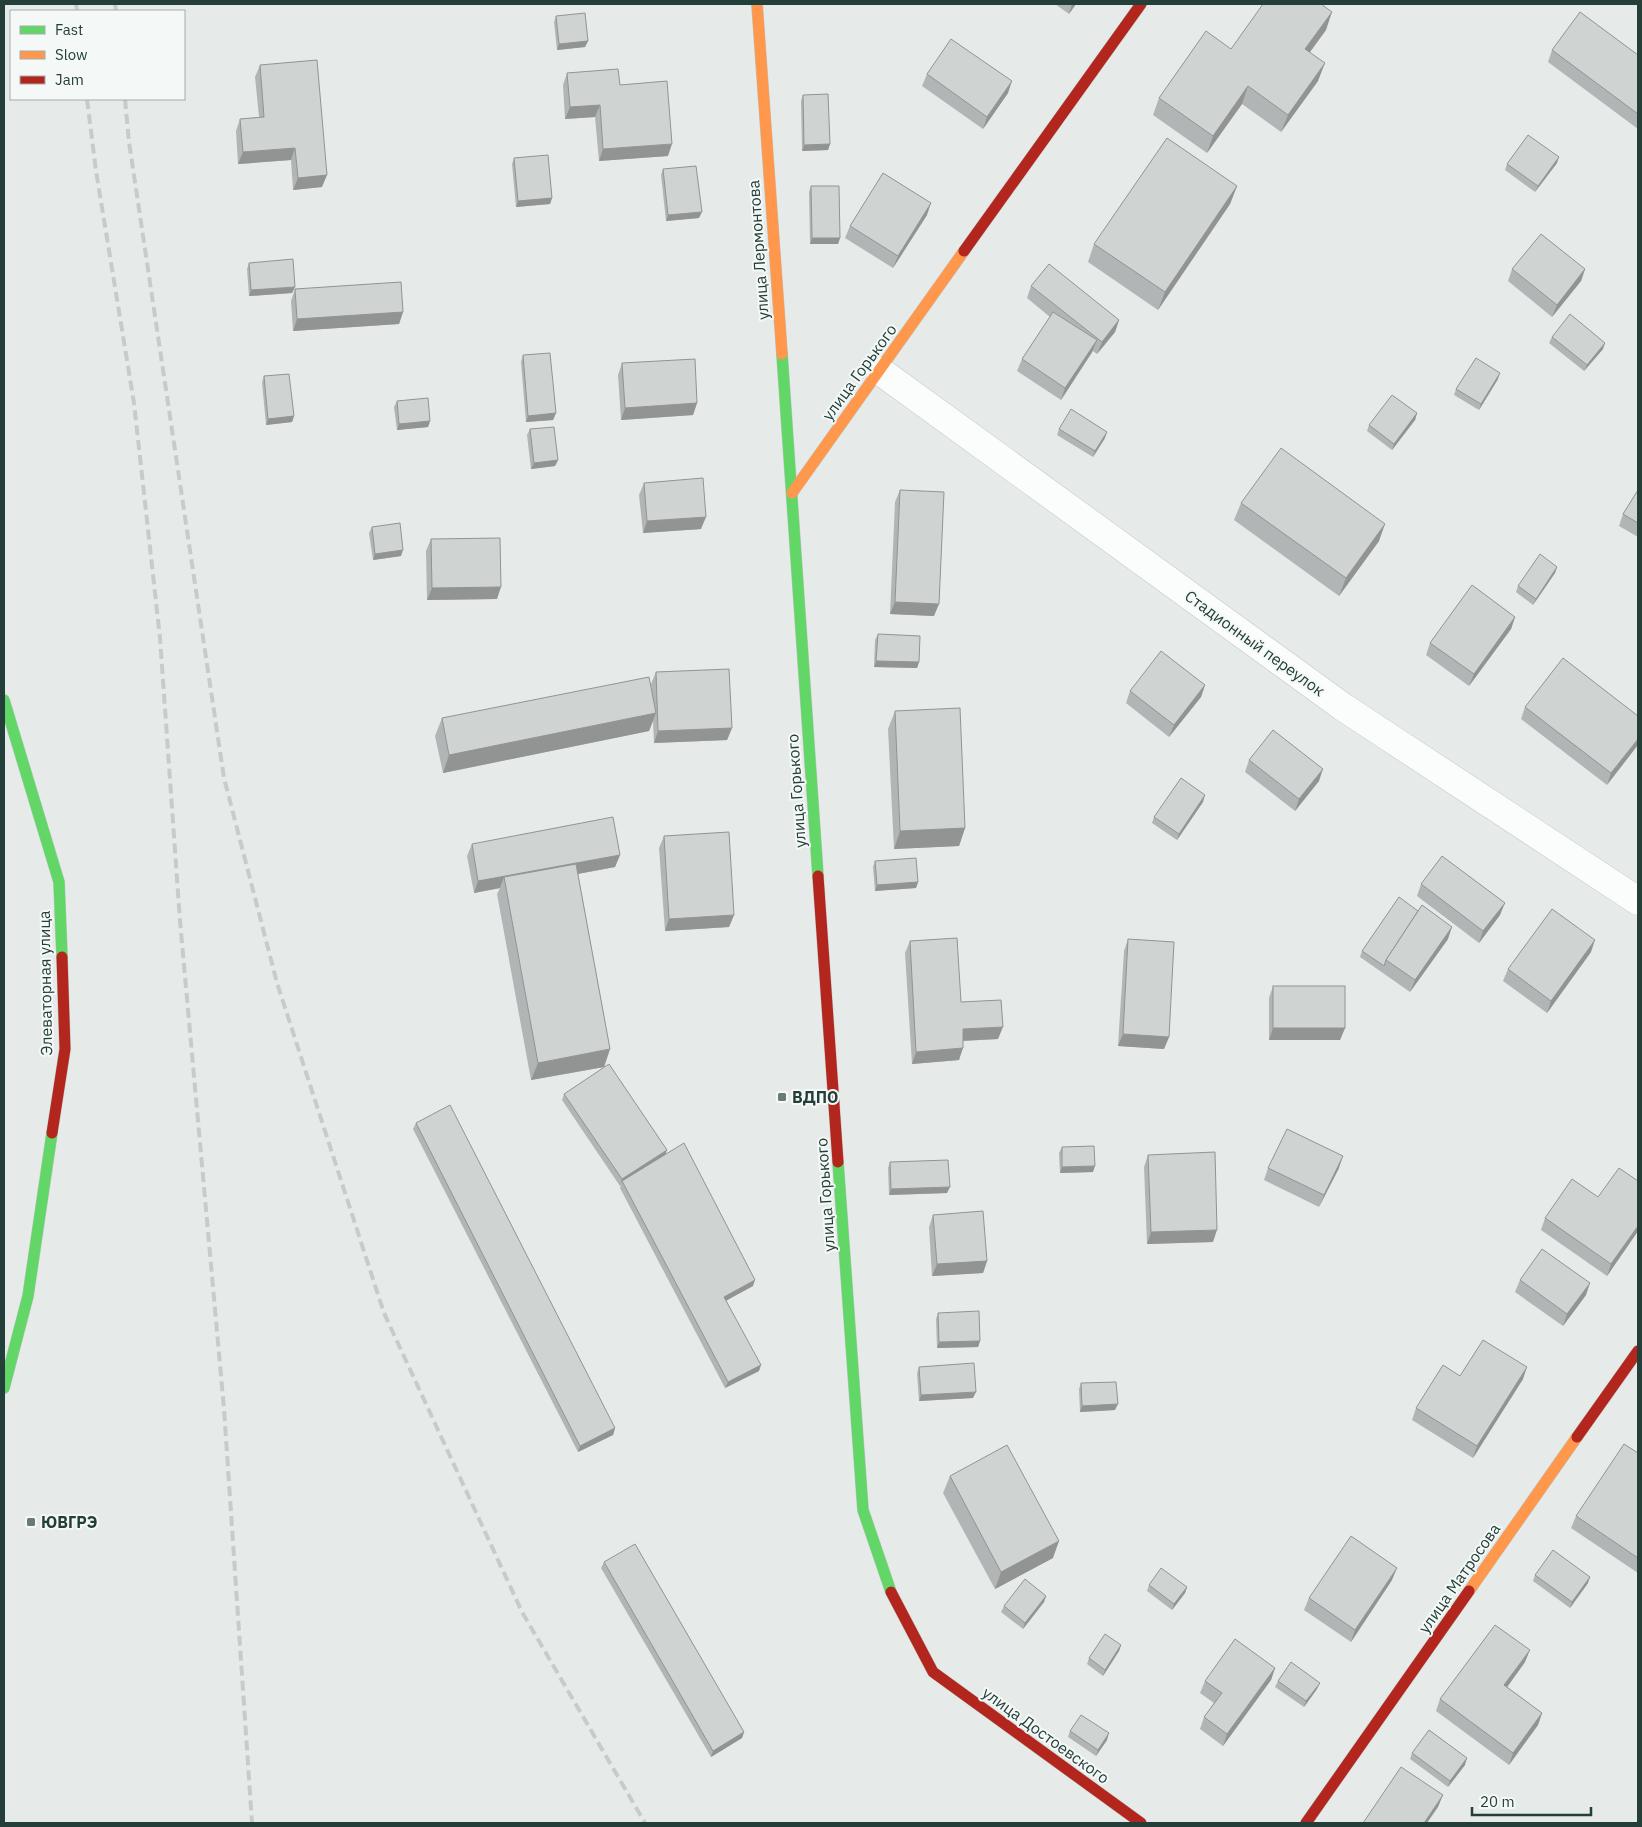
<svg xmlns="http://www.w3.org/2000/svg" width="1642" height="1827" font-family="'IBM Plex Sans',sans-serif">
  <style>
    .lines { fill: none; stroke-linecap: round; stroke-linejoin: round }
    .street-casing { stroke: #c3c8c6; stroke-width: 29 }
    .fast-casing { stroke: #c1c8c6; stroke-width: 12 }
    .slow-casing { stroke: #c1c8c6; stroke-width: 12 }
    .jam-casing { stroke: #c1c8c6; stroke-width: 12 }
    .street { stroke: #fbfcfc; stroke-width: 28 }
    .fast { stroke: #63d668; stroke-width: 11 }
    .slow { stroke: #ff974d; stroke-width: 11 }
    .jam { stroke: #b3261e; stroke-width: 11 }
    .rail { stroke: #c7ccca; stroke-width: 4; stroke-dasharray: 10 5; stroke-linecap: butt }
    .wall { fill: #b2b5b5 }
    .shaded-wall { fill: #919493 }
    .building { fill: #cfd3d2; stroke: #919493 }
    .poi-dot { fill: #687b77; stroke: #f4f9f7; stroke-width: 2 }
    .labels { text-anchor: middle; stroke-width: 4; stroke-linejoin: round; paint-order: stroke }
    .street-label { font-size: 16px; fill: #243e39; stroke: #f4f9f7 }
    .poi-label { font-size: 16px; font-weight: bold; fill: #243e39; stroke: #f4f9f7; text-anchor: start }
  </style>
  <rect width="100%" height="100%" fill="#e6ebe9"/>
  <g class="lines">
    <g class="street-casing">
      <polyline id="street" points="880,371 1343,707 1638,901"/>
    </g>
    <g class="fast-casing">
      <g id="fast">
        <polyline points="782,354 818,876"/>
        <polyline points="4,700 59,882 62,957"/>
        <polyline points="838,1162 863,1510 891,1592"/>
        <polyline points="4,1388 28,1296 52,1133"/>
      </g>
    </g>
    <g class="slow-casing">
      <g id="slow">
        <polyline points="757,4 782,354"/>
        <polyline points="792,493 964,251"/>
        <polyline points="1469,1591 1577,1437"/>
      </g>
    </g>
    <g class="jam-casing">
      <g id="jam">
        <polyline points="964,251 1141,4"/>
        <polyline points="818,876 838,1162"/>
        <polyline points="52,1133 65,1049 62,957"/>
        <polyline points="1577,1437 1638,1351"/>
        <polyline points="891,1592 933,1672 1141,1823"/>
        <polyline points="1306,1823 1469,1591"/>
      </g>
    </g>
    <use href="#street" class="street"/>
    <use href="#fast" class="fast"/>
    <use href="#slow" class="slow"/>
    <use href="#jam" class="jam"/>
    <g class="rail">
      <polyline points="76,4 77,11"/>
      <polyline points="115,4 116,11"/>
      <polyline points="87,99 96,171 134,403 160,638 180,921 224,1409 252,1823"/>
      <polyline points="125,99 129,142 224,778 277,983 384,1313 522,1612 645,1823"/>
    </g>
  </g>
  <g class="wall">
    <polygon points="1055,4 1076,4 1069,14"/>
    <polygon points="556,16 588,41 585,47 557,50 554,22"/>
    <polygon points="1326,30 1310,52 1318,81 1281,132 1242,104 1207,153 1153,115 1159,98 1231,49"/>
    <polygon points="1552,50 1638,55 1638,129 1548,62"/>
    <polygon points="260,65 322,187 293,190 291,160 238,164 236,131 240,119 259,117 255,77"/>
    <polygon points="567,73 620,85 668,156 599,161 595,117 565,119 563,85"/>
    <polygon points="927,74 1008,93 983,129 922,86"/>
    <polygon points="803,95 830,144 828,150 802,151 801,101"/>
    <polygon points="514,158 552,198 550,204 516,207 512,164"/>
    <polygon points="1557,163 1535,192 1505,170 1507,164"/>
    <polygon points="663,169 699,218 666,221 661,175"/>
    <polygon points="811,186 840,238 838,244 810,244 809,192"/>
    <polygon points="1237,186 1230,204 1158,310 1088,262 1094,244"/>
    <polygon points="927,215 893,268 845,238 850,226"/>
    <polygon points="249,263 295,287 292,293 249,296 247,269"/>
    <polygon points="1512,269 1585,269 1581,281 1552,317 1508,281"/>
    <polygon points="1031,286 1119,320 1115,332 1097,354 1093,351 1061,400 1017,371 1022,359 1050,317 1027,298"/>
    <polygon points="295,289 403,312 399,324 293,331 291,301"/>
    <polygon points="1552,337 1603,349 1584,371 1549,343"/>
    <polygon points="523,355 556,413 553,420 526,422 521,362"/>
    <polygon points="622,363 697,403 693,415 621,420 618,375"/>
    <polygon points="264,376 294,416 292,422 266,425 262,382"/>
    <polygon points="1498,379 1479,410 1454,395 1456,389"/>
    <polygon points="397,401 430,421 428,427 397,430 394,407"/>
    <polygon points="1417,413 1415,420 1392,450 1367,431 1369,425"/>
    <polygon points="530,429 558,460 555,466 531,469 527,435"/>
    <polygon points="1059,429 1105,438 1093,457 1057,435"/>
    <polygon points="644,483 701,529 643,533 639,495"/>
    <polygon points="900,490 934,616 890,614 895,502"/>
    <polygon points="1638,490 1638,537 1619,526 1623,514"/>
    <polygon points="1241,503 1379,541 1339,596 1234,520"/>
    <polygon points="372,527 401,556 373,560 369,533"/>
    <polygon points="431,539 497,599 427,600 426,551"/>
    <polygon points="1557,567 1555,573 1533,605 1516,592 1518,586"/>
    <polygon points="1515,617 1511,629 1469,686 1426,655 1430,643"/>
    <polygon points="878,634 919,662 917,668 874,667 875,640"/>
    <polygon points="656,672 732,728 727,740 654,743 653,721 649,731 443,773 435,736 442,718 652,693 651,684"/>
    <polygon points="1205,685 1201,697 1169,737 1126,703 1130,691"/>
    <polygon points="1525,707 1638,716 1607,785 1521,719"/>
    <polygon points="895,711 965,828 959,846 894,849 888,729"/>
    <polygon points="1249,760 1319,781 1295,811 1245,772"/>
    <polygon points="1203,802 1177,840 1152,823 1154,817"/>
    <polygon points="664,836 734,915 729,927 665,931 659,848"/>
    <polygon points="472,844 620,855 615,867 578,874 610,1049 604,1067 531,1080 497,894 500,888 474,893 467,856"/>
    <polygon points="875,861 918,882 916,888 875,891 873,867"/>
    <polygon points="1421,884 1500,915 1479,943 1417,896"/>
    <polygon points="1128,939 1169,1037 1164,1049 1118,1046 1124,951"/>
    <polygon points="1448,939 1410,992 1360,957 1362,951"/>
    <polygon points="910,941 961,1002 998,1039 963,1041 959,1060 912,1064 905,953"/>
    <polygon points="1591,952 1547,1013 1503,981 1508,969"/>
    <polygon points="1273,986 1345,1028 1340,1040 1269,1040 1269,998"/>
    <polygon points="564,1094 665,1155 753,1286 726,1300 759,1371 725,1388 620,1188 621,1185 620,1186 562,1100"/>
    <polygon points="416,1123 615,1428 613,1435 578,1452 413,1129"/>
    <polygon points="1062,1147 1093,1172 1060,1173 1059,1153"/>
    <polygon points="1148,1155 1213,1242 1147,1244 1144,1167"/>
    <polygon points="890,1162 947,1193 889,1195 888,1168"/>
    <polygon points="1268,1168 1339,1168 1319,1207 1264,1180"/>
    <polygon points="1598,1197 1638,1231 1607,1276 1541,1230 1545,1218"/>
    <polygon points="933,1215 987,1261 983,1273 932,1276 929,1227"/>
    <polygon points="1520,1280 1586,1295 1563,1326 1515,1292"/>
    <polygon points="938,1313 980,1341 978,1347 937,1348 936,1319"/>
    <polygon points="919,1367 973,1398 919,1401 917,1373"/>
    <polygon points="1460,1376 1523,1379 1473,1458 1412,1420 1416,1408"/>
    <polygon points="1081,1383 1115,1410 1080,1412 1079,1389"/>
    <polygon points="1638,1453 1638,1573 1571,1528 1576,1516"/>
    <polygon points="950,1476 1053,1558 995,1589 943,1493"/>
    <polygon points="604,1562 744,1732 742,1738 711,1757 601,1568"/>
    <polygon points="1535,1575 1588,1583 1570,1608 1533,1581"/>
    <polygon points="1392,1580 1351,1642 1304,1610 1309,1598"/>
    <polygon points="1149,1585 1187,1587 1185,1593 1172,1610 1147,1591"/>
    <polygon points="1046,1596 1044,1602 1023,1629 1001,1612 1004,1606"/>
    <polygon points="1121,1645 1119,1651 1103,1676 1087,1664 1089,1658"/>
    <polygon points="1525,1662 1507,1687 1542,1713 1538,1725 1509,1765 1436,1711 1440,1699"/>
    <polygon points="1275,1668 1271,1680 1223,1746 1200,1729 1204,1717 1214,1703 1200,1693 1205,1681"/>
    <polygon points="1278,1681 1317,1689 1304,1707 1275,1687"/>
    <polygon points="1070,1731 1107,1740 1096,1756 1068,1737"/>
    <polygon points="1412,1753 1465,1765 1448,1787 1410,1759"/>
  </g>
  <g class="shaded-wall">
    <polygon points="1072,4 1076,4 1069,14"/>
    <polygon points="1332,12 1326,30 1299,67 1305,49"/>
    <polygon points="588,41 585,47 557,50 559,44"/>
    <polygon points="1325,63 1318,81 1281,132 1288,115"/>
    <polygon points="1012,81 1008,93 983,129 987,117"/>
    <polygon points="1248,86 1242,104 1207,153 1213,136"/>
    <polygon points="600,105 595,117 565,119 570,107"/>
    <polygon points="672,144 668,156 599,161 603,149"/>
    <polygon points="830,144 828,150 802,151 804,145"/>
    <polygon points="295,148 291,160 238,164 243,152"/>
    <polygon points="1559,157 1557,163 1535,192 1538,186"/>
    <polygon points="327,175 322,187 293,190 298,178"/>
    <polygon points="1237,186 1230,204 1158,310 1165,292"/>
    <polygon points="552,198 550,204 516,207 518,201"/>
    <polygon points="931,203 927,215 893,268 898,256"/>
    <polygon points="702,212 699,218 666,221 668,215"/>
    <polygon points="812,238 840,238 838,244 810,244"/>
    <polygon points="1585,269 1581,281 1552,317 1557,305"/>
    <polygon points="295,287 292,293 249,296 251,290"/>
    <polygon points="403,312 399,324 293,331 297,319"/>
    <polygon points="1119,320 1115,332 1097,354 1102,342"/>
    <polygon points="1097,340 1092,352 1061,400 1065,388"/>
    <polygon points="1605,343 1603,349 1584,371 1587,365"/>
    <polygon points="1500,373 1498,379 1479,410 1481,404"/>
    <polygon points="697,403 693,415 621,420 625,408"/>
    <polygon points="556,413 553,420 526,422 528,416"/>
    <polygon points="1417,413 1415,420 1392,450 1394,444"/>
    <polygon points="294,416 292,422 266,425 268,419"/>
    <polygon points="430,421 428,427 397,430 399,424"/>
    <polygon points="1107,432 1105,438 1093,457 1095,451"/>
    <polygon points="558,460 555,466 531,469 534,463"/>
    <polygon points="706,517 701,529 643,533 647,521"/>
    <polygon points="1385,524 1379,541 1339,596 1346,578"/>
    <polygon points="403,550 401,556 373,560 375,554"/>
    <polygon points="1557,567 1555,573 1533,605 1536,599"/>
    <polygon points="501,587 497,599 427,600 432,588"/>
    <polygon points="895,602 939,604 934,616 890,614"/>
    <polygon points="1515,617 1511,629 1469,686 1474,674"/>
    <polygon points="876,661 919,662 917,668 874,667"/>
    <polygon points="1205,685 1201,697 1169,737 1174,725"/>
    <polygon points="656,713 649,731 443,773 449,755"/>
    <polygon points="732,728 727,740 654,743 658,731"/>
    <polygon points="1638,739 1638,745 1607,785 1611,773"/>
    <polygon points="1323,769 1319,781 1295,811 1299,799"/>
    <polygon points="1205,795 1203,802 1177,840 1179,834"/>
    <polygon points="965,828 959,846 894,849 900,831"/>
    <polygon points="620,855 615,867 506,887 504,877 500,888 474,893 478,881"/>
    <polygon points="918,882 916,888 875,891 877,885"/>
    <polygon points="1505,903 1500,915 1479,943 1483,931"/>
    <polygon points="734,915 729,927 665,931 669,919"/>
    <polygon points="1452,927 1448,939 1410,992 1415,980"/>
    <polygon points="1595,940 1591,952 1547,1013 1551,1001"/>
    <polygon points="1003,1027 998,1039 958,1041 963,1029"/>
    <polygon points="1273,1028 1345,1028 1340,1040 1269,1040"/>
    <polygon points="1123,1034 1169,1037 1164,1049 1118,1046"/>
    <polygon points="963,1048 959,1060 912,1064 916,1052"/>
    <polygon points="610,1049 604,1067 531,1080 538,1063"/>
    <polygon points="667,1150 665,1156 622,1181 620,1186 622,1179"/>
    <polygon points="1343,1156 1339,1168 1319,1207 1324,1195"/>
    <polygon points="1095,1166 1093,1172 1060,1173 1062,1167"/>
    <polygon points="950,1187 947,1193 889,1195 891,1189"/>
    <polygon points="1638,1226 1638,1231 1607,1276 1611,1264"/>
    <polygon points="1217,1230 1213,1242 1147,1244 1151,1232"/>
    <polygon points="987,1261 983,1273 932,1276 937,1264"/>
    <polygon points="755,1280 753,1286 722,1303 724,1297"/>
    <polygon points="1590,1283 1586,1295 1563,1326 1567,1314"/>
    <polygon points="980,1341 978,1347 937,1348 939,1342"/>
    <polygon points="761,1365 759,1371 725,1388 728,1382"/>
    <polygon points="1527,1367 1523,1379 1473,1458 1477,1446"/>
    <polygon points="976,1392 973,1398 919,1401 921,1395"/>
    <polygon points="1118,1404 1115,1410 1080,1412 1082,1406"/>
    <polygon points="615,1428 613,1435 578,1452 580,1446"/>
    <polygon points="1059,1541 1053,1558 995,1589 1001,1572"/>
    <polygon points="1397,1568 1392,1580 1351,1642 1355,1630"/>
    <polygon points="1590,1577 1588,1583 1570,1608 1572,1602"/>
    <polygon points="1187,1587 1185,1593 1172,1610 1174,1604"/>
    <polygon points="1046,1596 1044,1602 1023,1629 1025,1623"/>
    <polygon points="1121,1645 1119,1651 1103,1676 1105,1670"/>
    <polygon points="1530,1650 1525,1662 1500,1697 1504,1685"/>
    <polygon points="1275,1668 1271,1680 1223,1746 1227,1734"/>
    <polygon points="1320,1683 1317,1689 1304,1707 1306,1701"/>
    <polygon points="1542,1713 1538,1725 1509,1765 1513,1753"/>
    <polygon points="744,1732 742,1738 711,1757 713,1751"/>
    <polygon points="1109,1733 1107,1740 1096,1756 1098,1750"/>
    <polygon points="1467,1758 1465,1765 1448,1787 1450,1781"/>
    <polygon points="1443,1795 1438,1807 1427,1823 1424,1823"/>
  </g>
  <g class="building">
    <polygon points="1263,4 1321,4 1332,12 1305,49 1325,63 1288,115 1248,86 1213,136 1159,98 1206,31 1231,49"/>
    <polygon points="1580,12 1638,55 1638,114 1552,50"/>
    <polygon points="585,13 588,41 559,44 556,16"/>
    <polygon points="951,39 1012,81 987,117 927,74"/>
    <polygon points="317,60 327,175 298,178 295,148 243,152 240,119 264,117 260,65"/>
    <polygon points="618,69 620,85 667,81 672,144 603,149 600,105 570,107 567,73"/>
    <polygon points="828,94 830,144 804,145 803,95"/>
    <polygon points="1528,135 1559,157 1538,186 1507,164"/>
    <polygon points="1167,138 1237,186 1165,292 1094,244"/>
    <polygon points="548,155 552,198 518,201 514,158"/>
    <polygon points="696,166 702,212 668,215 663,169"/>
    <polygon points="883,173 931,203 898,256 850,226"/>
    <polygon points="811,186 839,186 840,238 812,238"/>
    <polygon points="1541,234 1585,269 1557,305 1512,269"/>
    <polygon points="293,259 295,287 251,290 249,263"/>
    <polygon points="1049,264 1119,320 1102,342 1031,286"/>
    <polygon points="401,282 403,312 297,319 295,289"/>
    <polygon points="1053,312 1097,340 1065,388 1022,359"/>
    <polygon points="1570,314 1605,343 1587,365 1552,337"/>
    <polygon points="550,353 556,413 528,416 523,355"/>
    <polygon points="1476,358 1500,373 1481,404 1456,389"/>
    <polygon points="695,359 697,403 625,408 622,363"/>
    <polygon points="289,374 294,416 268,419 264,376"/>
    <polygon points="1392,395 1417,413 1394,444 1369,425"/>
    <polygon points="428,398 430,421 399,424 397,401"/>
    <polygon points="1071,409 1107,432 1095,451 1059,429"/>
    <polygon points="554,427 558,460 534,463 530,429"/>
    <polygon points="1281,448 1385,524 1346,578 1241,503"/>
    <polygon points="703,478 706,517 647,521 644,483"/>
    <polygon points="900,490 944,492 939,604 895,602"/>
    <polygon points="1638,490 1638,523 1623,514"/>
    <polygon points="400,523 403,550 375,554 372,527"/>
    <polygon points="500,538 501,587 432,588 431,539"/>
    <polygon points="1540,554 1557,567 1536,599 1518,586"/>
    <polygon points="1472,585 1515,617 1474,674 1430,643"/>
    <polygon points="878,634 920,636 919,662 876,661"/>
    <polygon points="1161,651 1205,685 1174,725 1130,691"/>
    <polygon points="1563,658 1638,716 1638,739 1611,773 1525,707"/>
    <polygon points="729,669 732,728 658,731 656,672"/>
    <polygon points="649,677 656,713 449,755 442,718"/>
    <polygon points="960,708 965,828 900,831 895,711"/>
    <polygon points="1273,730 1323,769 1299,799 1249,760"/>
    <polygon points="1181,778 1205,795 1179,834 1154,817"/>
    <polygon points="613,817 620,855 478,881 472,844"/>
    <polygon points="729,832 734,915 669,919 664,836"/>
    <polygon points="1442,856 1505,903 1483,931 1421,884"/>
    <polygon points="916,858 918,882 877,885 875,861"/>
    <polygon points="576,864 610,1049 538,1063 504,877"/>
    <polygon points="1399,897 1418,911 1386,960 1384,966 1362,951"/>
    <polygon points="1422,905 1452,927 1415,980 1386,960"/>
    <polygon points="1552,909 1595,940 1551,1001 1508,969"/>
    <polygon points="957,938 961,1002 1001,1000 1003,1027 963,1029 963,1048 916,1052 910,941"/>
    <polygon points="1128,939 1174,942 1169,1037 1123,1034"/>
    <rect x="1273" y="986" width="72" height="42"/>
    <polygon points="609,1064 667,1150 622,1179 564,1094"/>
    <polygon points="450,1105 615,1428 580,1446 416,1123"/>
    <polygon points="1287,1129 1343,1156 1324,1195 1268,1168"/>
    <polygon points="684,1143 755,1280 724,1297 761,1365 728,1382 622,1181"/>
    <polygon points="1094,1146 1095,1166 1062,1167 1062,1147"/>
    <polygon points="1215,1152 1217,1230 1151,1232 1148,1155"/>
    <polygon points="948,1160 950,1187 891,1189 890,1162"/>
    <polygon points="1619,1168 1638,1181 1638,1226 1611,1264 1545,1218 1572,1179 1598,1197"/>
    <polygon points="983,1211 987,1261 937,1264 933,1215"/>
    <polygon points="1542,1249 1590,1283 1567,1314 1520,1280"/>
    <polygon points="979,1311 980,1341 939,1342 938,1313"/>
    <polygon points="1483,1340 1527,1367 1477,1446 1416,1408 1443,1365 1460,1376"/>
    <polygon points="974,1363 976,1392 921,1395 919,1367"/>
    <polygon points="1116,1382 1118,1404 1082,1406 1081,1383"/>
    <polygon points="1624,1444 1638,1453 1638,1558 1576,1516"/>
    <polygon points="1007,1445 1059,1541 1001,1572 950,1476"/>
    <polygon points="1351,1536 1397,1568 1355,1630 1309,1598"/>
    <polygon points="635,1544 744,1732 713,1751 604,1562"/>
    <polygon points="1553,1550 1590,1577 1572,1602 1535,1575"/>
    <polygon points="1161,1568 1187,1587 1174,1604 1149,1585"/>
    <polygon points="1025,1579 1046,1596 1025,1623 1004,1606"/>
    <polygon points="1495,1625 1530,1650 1504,1685 1542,1713 1513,1753 1440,1699"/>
    <polygon points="1105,1634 1121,1645 1105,1670 1089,1658"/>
    <polygon points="1235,1639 1275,1668 1227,1734 1204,1717 1222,1693 1205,1681"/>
    <polygon points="1291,1662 1320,1683 1306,1701 1278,1681"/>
    <polygon points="1081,1715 1109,1733 1098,1750 1070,1731"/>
    <polygon points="1429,1730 1467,1758 1450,1781 1412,1753"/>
    <polygon points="1401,1767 1443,1795 1424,1823 1363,1823"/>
  </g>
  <g class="poi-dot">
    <rect x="777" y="1092" width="10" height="10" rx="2.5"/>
    <rect x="26" y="1517" width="10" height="10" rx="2.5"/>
  </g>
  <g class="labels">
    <g class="street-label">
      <text transform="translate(758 250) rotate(-94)" y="6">улица Лермонтова</text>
      <text transform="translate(859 372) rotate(-54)" y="6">улица Горького</text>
      <text transform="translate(1255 643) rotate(36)" y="6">Стадионный переулок</text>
      <text transform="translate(796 791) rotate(-94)" y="6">улица Горького</text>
      <text transform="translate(45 983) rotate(-91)" y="6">Элеваторная улица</text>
      <text transform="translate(825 1195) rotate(-94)" y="6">улица Горького</text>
      <text transform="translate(1459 1578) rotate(-55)" y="6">улица Матросова</text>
      <text transform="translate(1046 1735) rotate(36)" y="6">улица Достоевского</text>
    </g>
    <g class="poi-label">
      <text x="792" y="1103">ВДПО</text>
      <text x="41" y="1528">ЮВГРЭ</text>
    </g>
  </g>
  <rect width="1642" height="1827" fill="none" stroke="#243e39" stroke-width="10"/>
  <rect x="10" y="10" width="175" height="90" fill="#f4f9f7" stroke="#a1aeab"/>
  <rect x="20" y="26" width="25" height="8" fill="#63d668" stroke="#a1aeab"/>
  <text x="55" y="35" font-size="15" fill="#243e39">Fast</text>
  <rect x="20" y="51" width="25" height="8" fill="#ff974d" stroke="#a1aeab"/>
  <text x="55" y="60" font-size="15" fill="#243e39">Slow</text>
  <rect x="20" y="76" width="25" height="8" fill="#b3261e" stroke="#a1aeab"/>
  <text x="55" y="85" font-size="15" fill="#243e39">Jam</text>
  <path d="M1472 1807v8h119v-8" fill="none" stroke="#243e39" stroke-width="2.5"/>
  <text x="1480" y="1807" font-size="15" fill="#243e39" stroke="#f4f9f7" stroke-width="4" paint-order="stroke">20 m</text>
</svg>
